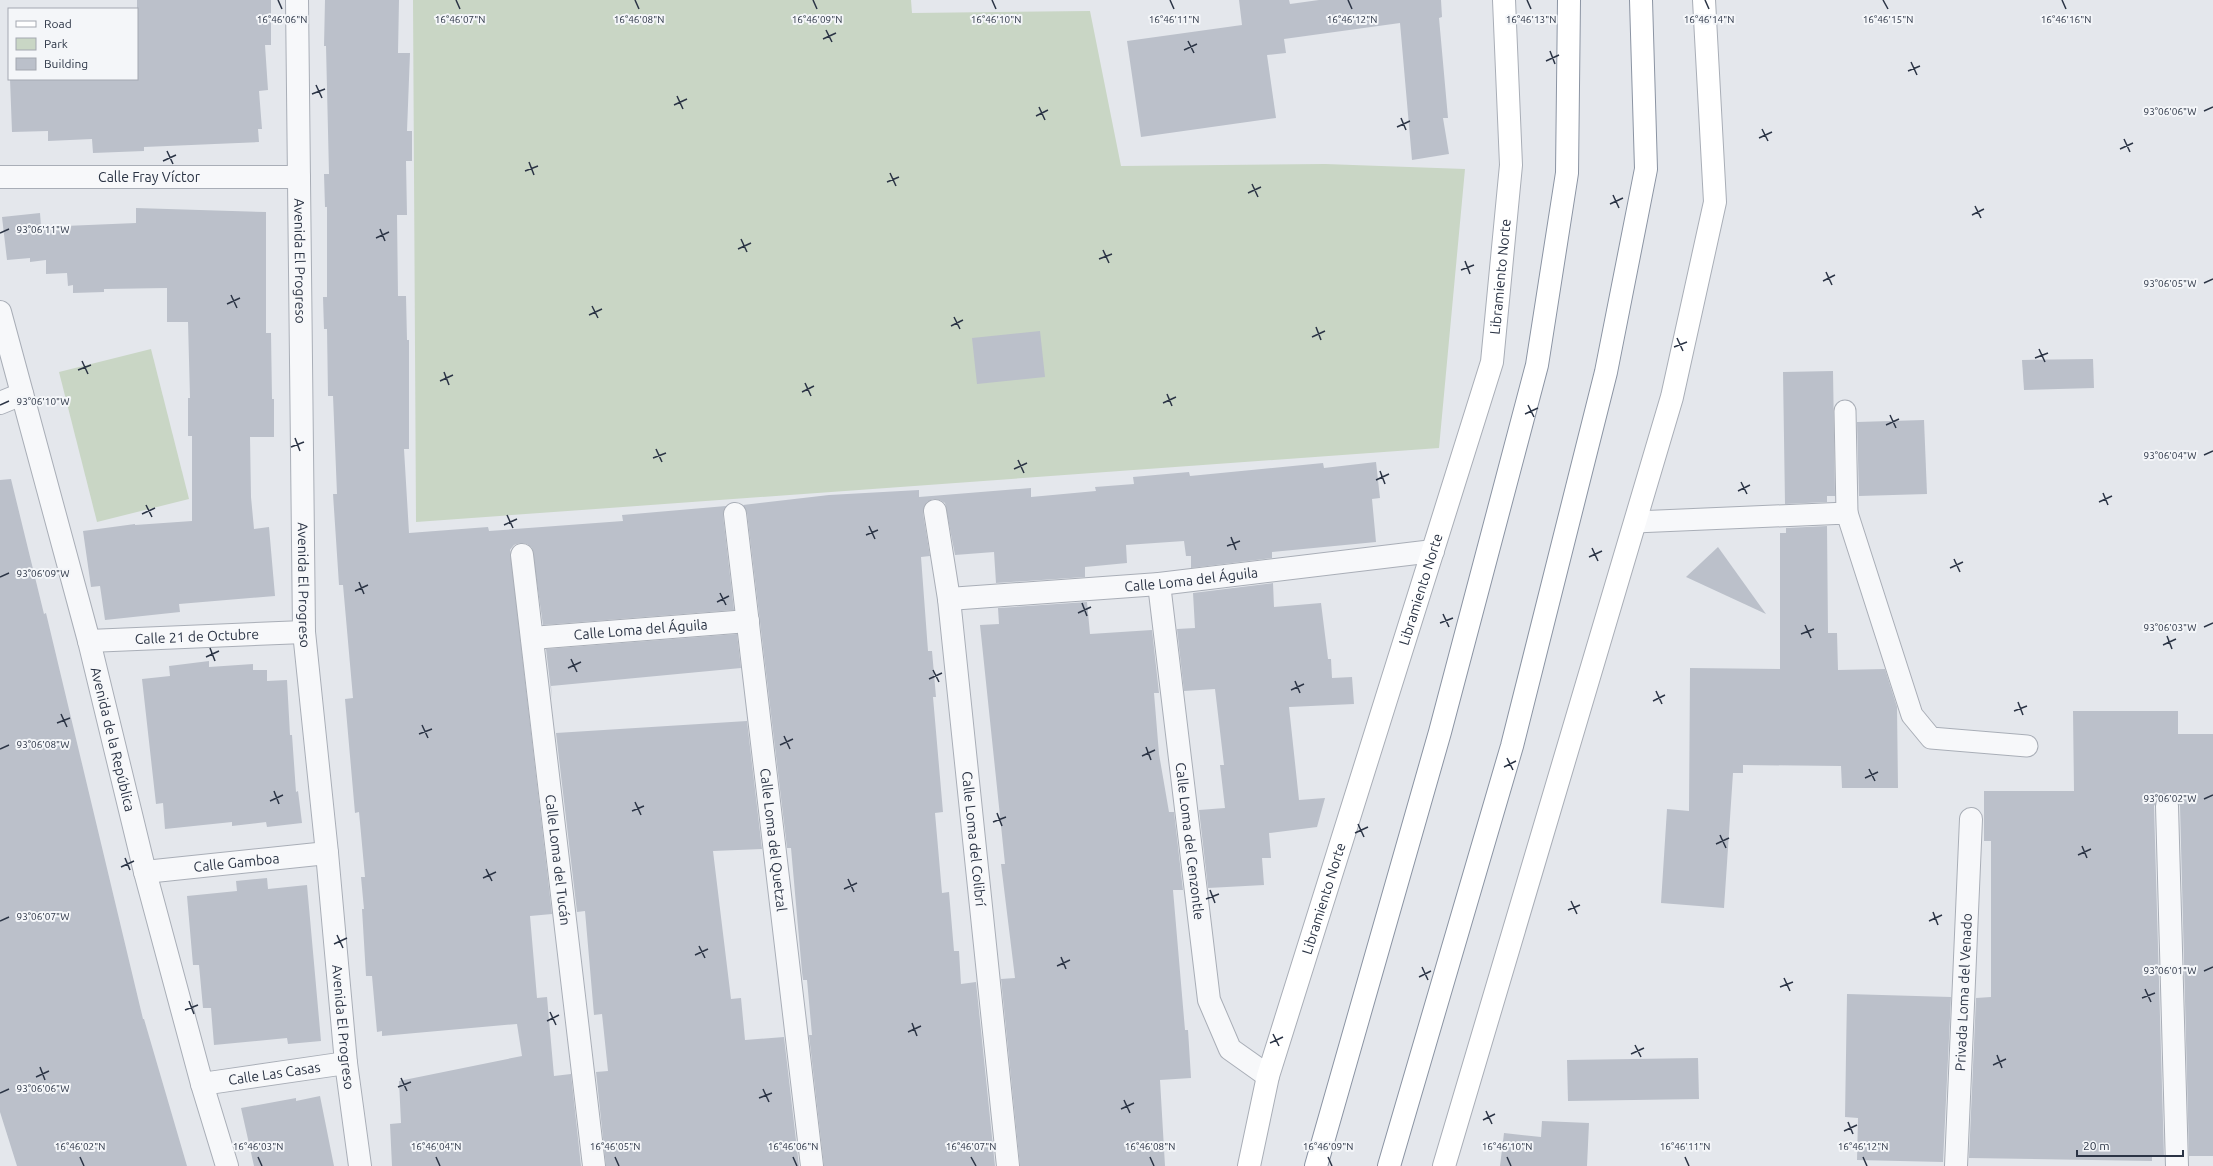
<svg xmlns="http://www.w3.org/2000/svg" width="2213" height="1166" font-family="Ubuntu,sans-serif">
  <style>
    .green { fill: #c9d6c5 }
    .building { fill: #bbc0ca }
    .lines { fill: none; stroke-linecap: round; stroke-linejoin: round }
    .lane-casing { stroke: #a9aeb7; stroke-width: 23 }
    .street-casing { stroke: #a9aeb7; stroke-width: 24 }
    .secondary-casing { stroke: #a9aeb7; stroke-width: 24 }
    .highway-casing { stroke: #8b94a3; stroke-width: 24 }
    .lane { stroke: #f7f8fa; stroke-width: 21 }
    .street { stroke: #f7f8fa; stroke-width: 22 }
    .secondary { stroke: #fff; stroke-width: 22 }
    .highway { stroke: #fff; stroke-width: 22 }
    .ticks { fill: none; stroke: #2b3445; stroke-width: 1.5 }
    .labels { text-anchor: middle; stroke-width: 4; stroke-linejoin: round; paint-order: stroke }
    .street-label { font-size: 14px; fill: #2b3445; stroke: #f4f6f9 }
    .ticks-label { font-size: 10px; text-anchor: middle; fill: #2b3445; stroke: #f4f6f9; stroke-width: 4; stroke-linejoin: round; paint-order: stroke }
  </style>
  <rect width="100%" height="100%" fill="#e4e7ec"/>
  <g class="green">
    <polygon points="413,0 911,0 912,13 1090,11 1121,166 1325,164 1465,169 1439,448 416,522"/>
    <polygon points="151,349 189,499 97,522 59,372"/>
  </g>
  <g class="building">
    <polygon points="137,0 271,0 271,45 265,45 268,90 259,91 262,129 258,129 259,142 144,147 144,151 93,153 92,139 48,141 48,131 12,132 10,79 137,79"/>
    <polygon points="325,0 399,0 398,53 410,53 407,131 412,131 412,161 406,161 407,215 397,215 398,296 406,296 407,340 409,340 409,449 404,449 409,533 488,527 489,531 623,521 622,515 726,506 723,515 734,610 543,625 532,548 527,544 520,543 514,545 510,550 552,914 530,916 537,998 547,997 554,1076 571,1074 581,1166 392,1166 390,1124 401,1123 399,1081 522,1056 517,1024 382,1036 382,1031 377,1032 372,976 366,976 362,909 364,909 361,877 365,877 359,812 355,813 345,699 353,698 343,585 339,585 333,494 337,494 333,396 328,396 327,329 324,329 323,297 327,297 327,207 325,207 324,174 329,174 326,46 324,46"/>
    <polygon points="1239,0 1289,0 1290,4 1319,0 1441,0 1442,17 1439,18 1448,118 1443,118 1449,154 1412,160 1400,23 1284,39 1286,53 1267,55 1276,118 1141,137 1127,41 1242,25"/>
    <polygon points="136,208 266,212 266,333 271,333 272,399 274,399 274,437 250,437 251,497 254,529 269,527 275,596 179,604 180,612 105,620 100,586 91,587 83,531 135,524 135,525 192,521 192,436 188,436 188,398 190,398 188,322 167,322 167,288 104,289 104,292 73,293 73,285 68,286 67,273 46,274 46,260 30,262 30,258 7,260 2,217 40,213 41,227 136,223"/>
    <polygon points="1040,331 1045,377 977,384 972,338"/>
    <polygon points="2093,359 2094,388 2024,390 2022,360"/>
    <polygon points="1833,371 1835,496 1827,496 1827,502 1785,504 1783,372"/>
    <polygon points="1924,420 1927,494 1859,496 1857,422"/>
    <polygon points="1376,462 1380,498 1372,499 1376,542 1272,552 1272,558 1191,568 1191,556 1186,556 1184,541 1126,545 1127,563 1085,567 1085,577 996,583 994,552 955,555 945,503 940,500 933,499 927,502 923,513 930,556 921,557 928,651 932,651 936,697 933,697 943,812 935,813 942,893 949,892 954,951 959,951 961,984 976,982 995,1166 824,1166 809,1035 812,1035 807,980 803,980 802,972 791,848 787,848 747,513 743,505 829,495 919,490 919,497 1031,488 1031,497 1096,491 1095,487 1134,484 1133,477 1189,472 1190,476 1323,463 1324,468"/>
    <polygon points="11,479 44,614 46,613 143,1019 144,1019 187,1166 17,1166 0,1112 0,480"/>
    <polygon points="1827,526 1828,633 1837,633 1838,670 1885,669 1897,707 1898,788 1842,788 1841,766 1743,765 1743,773 1733,773 1724,908 1661,903 1667,809 1689,811 1690,668 1780,669 1780,533 1786,533 1786,528"/>
    <polygon points="1718,547 1766,614 1686,577"/>
    <polygon points="1273,583 1274,607 1321,603 1328,659 1331,659 1332,678 1352,677 1354,704 1289,707 1299,800 1325,798 1317,827 1269,833 1271,858 1262,858 1264,885 1208,888 1199,810 1225,808 1220,765 1224,765 1215,689 1184,691 1177,629 1195,628 1193,593"/>
    <polygon points="1087,602 1090,634 1152,630 1159,693 1154,693 1159,754 1169,812 1174,812 1183,890 1173,890 1185,1030 1188,1030 1191,1078 1160,1080 1165,1166 1020,1166 1001,979 1015,978 1001,864 1005,864 980,625 999,624 998,608"/>
    <polygon points="737,634 741,668 551,686 552,699 546,649"/>
    <polygon points="209,661 209,667 253,664 253,670 267,670 267,681 287,680 290,735 292,735 296,792 298,791 302,823 267,827 266,822 232,826 232,822 165,829 163,803 156,804 142,679 170,676 169,666"/>
    <polygon points="2073,711 2178,711 2178,734 2213,734 2213,1156 2189,1156 2180,806 2177,799 2167,794 2160,796 2154,806 2164,1157 2152,1157 2152,1161 1969,1158 1976,998 1991,997 1991,841 1984,841 1984,791 2074,791"/>
    <polygon points="747,721 762,849 713,851 721,917 731,999 741,998 745,1040 784,1037 799,1166 606,1166 596,1072 608,1071 602,1014 594,1015 585,911 577,912 556,733"/>
    <polygon points="267,878 268,889 307,885 321,1041 288,1044 287,1038 214,1045 211,1008 203,1008 199,965 193,965 187,896 237,891 236,881"/>
    <polygon points="1847,994 1951,997 1943,1162 1857,1160 1858,1118 1845,1117"/>
    <polygon points="1698,1058 1699,1099 1568,1101 1567,1060"/>
    <polygon points="320,1096 334,1166 254,1166 241,1108 296,1098 296,1101"/>
    <polygon points="1542,1121 1589,1123 1587,1166 1500,1166 1504,1133 1541,1137"/>
  </g>
  <g class="lines">
    <g class="lane-casing">
      <g id="lane">
        <polyline points="1845,411 1847,513"/>
        <polyline points="1635,522 1847,513 1912,715 1931,738 2027,746"/>
      </g>
    </g>
    <g class="street-casing">
      <g id="street">
        <path id="s1" d="M297,0l7,632 23,221 19,210 14,103"/>
        <path id="s2" d="M0,177h299"/>
        <path id="s3" d="M0,312l89,329 56,231 57,212 25,82"/>
        <polyline points="0,403 22,394"/>
        <path id="s4" d="M935,511l14,88 59,567"/>
        <path id="s5" d="M735,514l77,652"/>
        <path id="s6" d="M522,555l72,611"/>
        <path id="s7" d="M1159,584l50,416 21,49 38,27"/>
        <path id="s8" d="M949,599l210,-15 274,-33"/>
        <path id="s9" d="M532,638l216,-17"/>
        <path id="s10" d="M89,641l215,-9"/>
        <polyline points="2167,806 2177,1166"/>
        <path id="s11" d="M145,872l182,-19"/>
        <path id="s12" d="M202,1084l144,-21"/>
        <path id="s13" d="M1956,1166l15,-347"/>
      </g>
    </g>
    <g class="secondary-casing">
      <g id="secondary">
        <path id="s14" d="M1249,1166l19,-90 224,-714 19,-197 -7,-165"/>
        <polyline points="1444,1166 1672,397 1715,202 1704,0"/>
      </g>
    </g>
    <g class="highway-casing">
      <g id="highway">
        <polyline points="1316,1166 1440,732 1537,365 1567,173 1569,0"/>
        <polyline points="1389,1166 1512,746 1606,372 1646,169 1641,0"/>
      </g>
    </g>
    <use href="#lane" class="lane"/>
    <use href="#street" class="street"/>
    <use href="#secondary" class="secondary"/>
    <use href="#highway" class="highway"/>
  </g>
  <path class="ticks" d="M278,0l4,9M456,0l4,9M635,0l4,9M813,0l4,9M992,0l4,9M1170,0l4,9M1348,0l4,9M1527,0l4,9M1705,0l4,9M1883,0l5,9M2062,0l4,9M826,30l6,12M823,39l13,-6M1188,41l6,12M1184,50l13,-6M1550,51l5,13M1546,61l13,-6M1911,62l6,13M1908,71l12,-5M316,85l6,13M312,94l13,-5M677,96l6,13M674,105l13,-6M1039,107l6,13M2204,111l9,-4M1036,116l12,-6M1401,118l5,12M1397,127l13,-6M1762,129l6,12M1759,138l13,-6M2124,139l6,13M2120,149l13,-6M167,151l6,13M163,161l13,-6M529,162l5,13M525,171l13,-5M890,173l6,13M887,182l12,-5M1252,184l6,13M1248,193l13,-6M1613,195l6,13M1610,204l13,-6M1975,206l6,12M1972,215l12,-6M380,229l5,12M0,233l9,-4M376,238l13,-6M741,239l6,13M738,249l13,-6M1103,250l6,13M1099,259l13,-5M1465,261l5,13M1461,270l13,-5M1826,272l6,13M1823,281l12,-6M2204,283l9,-4M231,295l6,13M227,304l13,-6M592,306l6,12M589,315l13,-6M954,317l6,12M951,326l12,-6M1316,327l5,13M1312,337l13,-6M1677,338l6,13M1674,347l13,-5M2039,349l6,13M2035,358l13,-5M82,361l6,13M78,370l13,-5M444,372l5,13M440,381l13,-6M805,383l6,13M802,392l12,-6M1167,394l5,12M1163,403l13,-6M0,405l9,-4M1528,405l6,12M1525,414l13,-6M1890,415l6,13M1886,425l13,-6M295,438l5,13M291,447l13,-5M656,449l6,13M2204,455l9,-4M653,458l13,-5M1018,460l6,13M1014,469l13,-6M1380,471l5,13M1376,480l13,-6M1741,482l6,12M1738,491l12,-6M2103,493l5,12M2099,502l13,-6M146,505l6,12M142,514l13,-6M507,515l6,13M504,525l13,-6M869,526l6,13M866,535l12,-5M1231,537l5,13M1227,546l13,-5M1592,548l6,13M1589,557l13,-6M1954,559l6,13M1950,568l13,-6M0,577l9,-4M359,582l5,12M355,591l13,-6M720,593l6,12M717,602l12,-6M1082,603l5,13M1078,613l13,-6M1443,614l6,13M1440,623l13,-5M1805,625l6,13M2204,627l9,-4M1801,634l13,-5M2167,636l5,13M2163,645l13,-6M210,648l5,13M206,657l13,-6M571,659l6,13M568,668l13,-6M933,670l6,12M929,679l13,-6M1295,681l5,12M1291,690l13,-6M1656,691l6,13M1653,701l12,-6M2018,702l5,13M2014,711l13,-5M61,714l6,13M57,723l13,-5M422,725l6,13M419,734l13,-5M784,736l6,13M780,745l13,-6M1146,747l5,13M0,749l9,-4M1142,756l13,-6M1507,758l6,12M1504,767l12,-6M1869,769l6,12M1865,778l13,-6M274,791l5,13M2204,799l9,-4M270,801l13,-6M635,802l6,13M632,811l12,-5M997,813l5,13M993,822l13,-5M1358,824l6,13M1355,833l13,-6M1720,835l6,13M1716,844l13,-6M2082,846l5,12M2078,855l13,-6M125,858l5,12M121,867l13,-6M486,869l6,12M483,878l13,-6M848,879l6,13M844,889l13,-6M1210,890l5,13M1206,899l13,-5M1571,901l6,13M1568,910l12,-5M1933,912l5,13M0,921l9,-4M1929,921l13,-6M337,935l6,13M334,944l13,-6M699,946l6,12M695,955l13,-6M1061,957l5,12M1057,966l13,-6M1422,967l6,13M2204,971l9,-4M1419,977l12,-6M1784,978l6,13M1780,987l13,-5M2145,989l6,13M2142,998l13,-5M189,1001l5,13M185,1010l13,-5M550,1012l6,13M547,1021l12,-6M912,1023l5,13M908,1032l13,-6M1273,1034l6,12M1270,1043l13,-6M1635,1045l6,12M1631,1054l13,-6M1997,1055l5,13M1993,1065l13,-6M40,1067l5,13M36,1077l13,-6M401,1078l6,13M398,1087l13,-5M763,1089l6,13M0,1093l9,-4M759,1098l13,-5M1124,1100l6,13M1121,1109l13,-6M1486,1111l6,13M1483,1120l12,-6M1848,1122l5,12M1844,1131l13,-6M80,1157l4,9M258,1157l4,9M436,1157l4,9M615,1157l4,9M793,1157l4,9M971,1157l5,9M1150,1157l4,9M1328,1157l4,9M1507,1157l4,9M1685,1157l4,9M1863,1157l4,9"/>
  <g class="labels">
    <g class="street-label">
      <text dy="5" stroke="none"><textPath href="#s2" startOffset="149">Calle Fray Víctor</textPath></text>
      <text dy="5" stroke="none"><textPath href="#s1" startOffset="261">Avenida El Progreso</textPath></text>
      <text dy="5" stroke="none"><textPath href="#s14" startOffset="926">Libramiento Norte</textPath></text>
      <text dy="5" stroke="none"><textPath href="#s8" startOffset="243">Calle Loma del Águila</textPath></text>
      <text dy="5" stroke="none"><textPath href="#s1" startOffset="585">Avenida El Progreso</textPath></text>
      <text dy="5" stroke="none"><textPath href="#s14" startOffset="602">Libramiento Norte</textPath></text>
      <text dy="5" stroke="none"><textPath href="#s9" startOffset="109">Calle Loma del Águila</textPath></text>
      <text dy="5" stroke="none"><textPath href="#s10" startOffset="108">Calle 21 de Octubre</textPath></text>
      <text dy="5" stroke="none"><textPath href="#s3" startOffset="442">Avenida de la República</textPath></text>
      <text dy="5" stroke="none"><textPath href="#s4" startOffset="330">Calle Loma del Colibrí</textPath></text>
      <text dy="5" stroke="none"><textPath href="#s5" startOffset="328">Calle Loma del Quetzal</textPath></text>
      <text dy="5" stroke="none"><textPath href="#s7" startOffset="259">Calle Loma del Cenzontle</textPath></text>
      <text dy="5" stroke="none"><textPath href="#s6" startOffset="307">Calle Loma del Tucán</textPath></text>
      <text dy="5" stroke="none"><textPath href="#s11" startOffset="92">Calle Gamboa</textPath></text>
      <text dy="5" stroke="none"><textPath href="#s14" startOffset="278">Libramiento Norte</textPath></text>
      <text dy="5" stroke="none"><textPath href="#s13" startOffset="174">Privada Loma del Venado</textPath></text>
      <text dy="5" stroke="none"><textPath href="#s1" startOffset="1029">Avenida El Progreso</textPath></text>
      <text dy="5" stroke="none"><textPath href="#s12" startOffset="73">Calle Las Casas</textPath></text>
    </g>
  </g>
  <g class="ticks-label">
    <text x="282" y="23">16°46'06"N</text>
    <text x="1174" y="23">16°46'11"N</text>
    <text x="1352" y="23">16°46'12"N</text>
    <text x="1531" y="23">16°46'13"N</text>
    <text x="1709" y="23">16°46'14"N</text>
    <text x="1888" y="23">16°46'15"N</text>
    <text x="2066" y="23">16°46'16"N</text>
    <text x="460" y="23">16°46'07"N</text>
    <text x="639" y="23">16°46'08"N</text>
    <text x="817" y="23">16°46'09"N</text>
    <text x="996" y="23">16°46'10"N</text>
    <text x="2170" y="115">93°06'06"W</text>
    <text x="43" y="233">93°06'11"W</text>
    <text x="2170" y="287">93°06'05"W</text>
    <text x="43" y="405">93°06'10"W</text>
    <text x="2170" y="459">93°06'04"W</text>
    <text x="43" y="577">93°06'09"W</text>
    <text x="2170" y="631">93°06'03"W</text>
    <text x="43" y="748">93°06'08"W</text>
    <text x="2170" y="802">93°06'02"W</text>
    <text x="43" y="920">93°06'07"W</text>
    <text x="2170" y="974">93°06'01"W</text>
    <text x="43" y="1092">93°06'06"W</text>
    <text x="80" y="1150">16°46'02"N</text>
    <text x="258" y="1150">16°46'03"N</text>
    <text x="436" y="1150">16°46'04"N</text>
    <text x="615" y="1150">16°46'05"N</text>
    <text x="793" y="1150">16°46'06"N</text>
    <text x="971" y="1150">16°46'07"N</text>
    <text x="1150" y="1150">16°46'08"N</text>
    <text x="1328" y="1150">16°46'09"N</text>
    <text x="1507" y="1150">16°46'10"N</text>
    <text x="1685" y="1150">16°46'11"N</text>
    <text x="1863" y="1150">16°46'12"N</text>
  </g>
  <rect x="8" y="8" width="130" height="72" fill="#f4f6f9" stroke="#a4a8b1"/>
  <rect x="16" y="21" width="20" height="6" fill="#ffffff" stroke="#a4a8b1"/>
  <text x="44" y="28" font-size="12" fill="#2b3445">Road</text>
  <rect x="16" y="38" width="20" height="12" fill="#c9d6c5" stroke="#a4a8b1"/>
  <text x="44" y="48" font-size="12" fill="#2b3445">Park</text>
  <rect x="16" y="58" width="20" height="12" fill="#bbc0ca" stroke="#a4a8b1"/>
  <text x="44" y="68" font-size="12" fill="#2b3445">Building</text>
  <path d="M2077 1150v6h106v-6" fill="none" stroke="#2b3445" stroke-width="2"/>
  <text x="2083" y="1150" font-size="12" fill="#2b3445" stroke="#f4f6f9" stroke-width="3" paint-order="stroke">20 m</text>
</svg>
